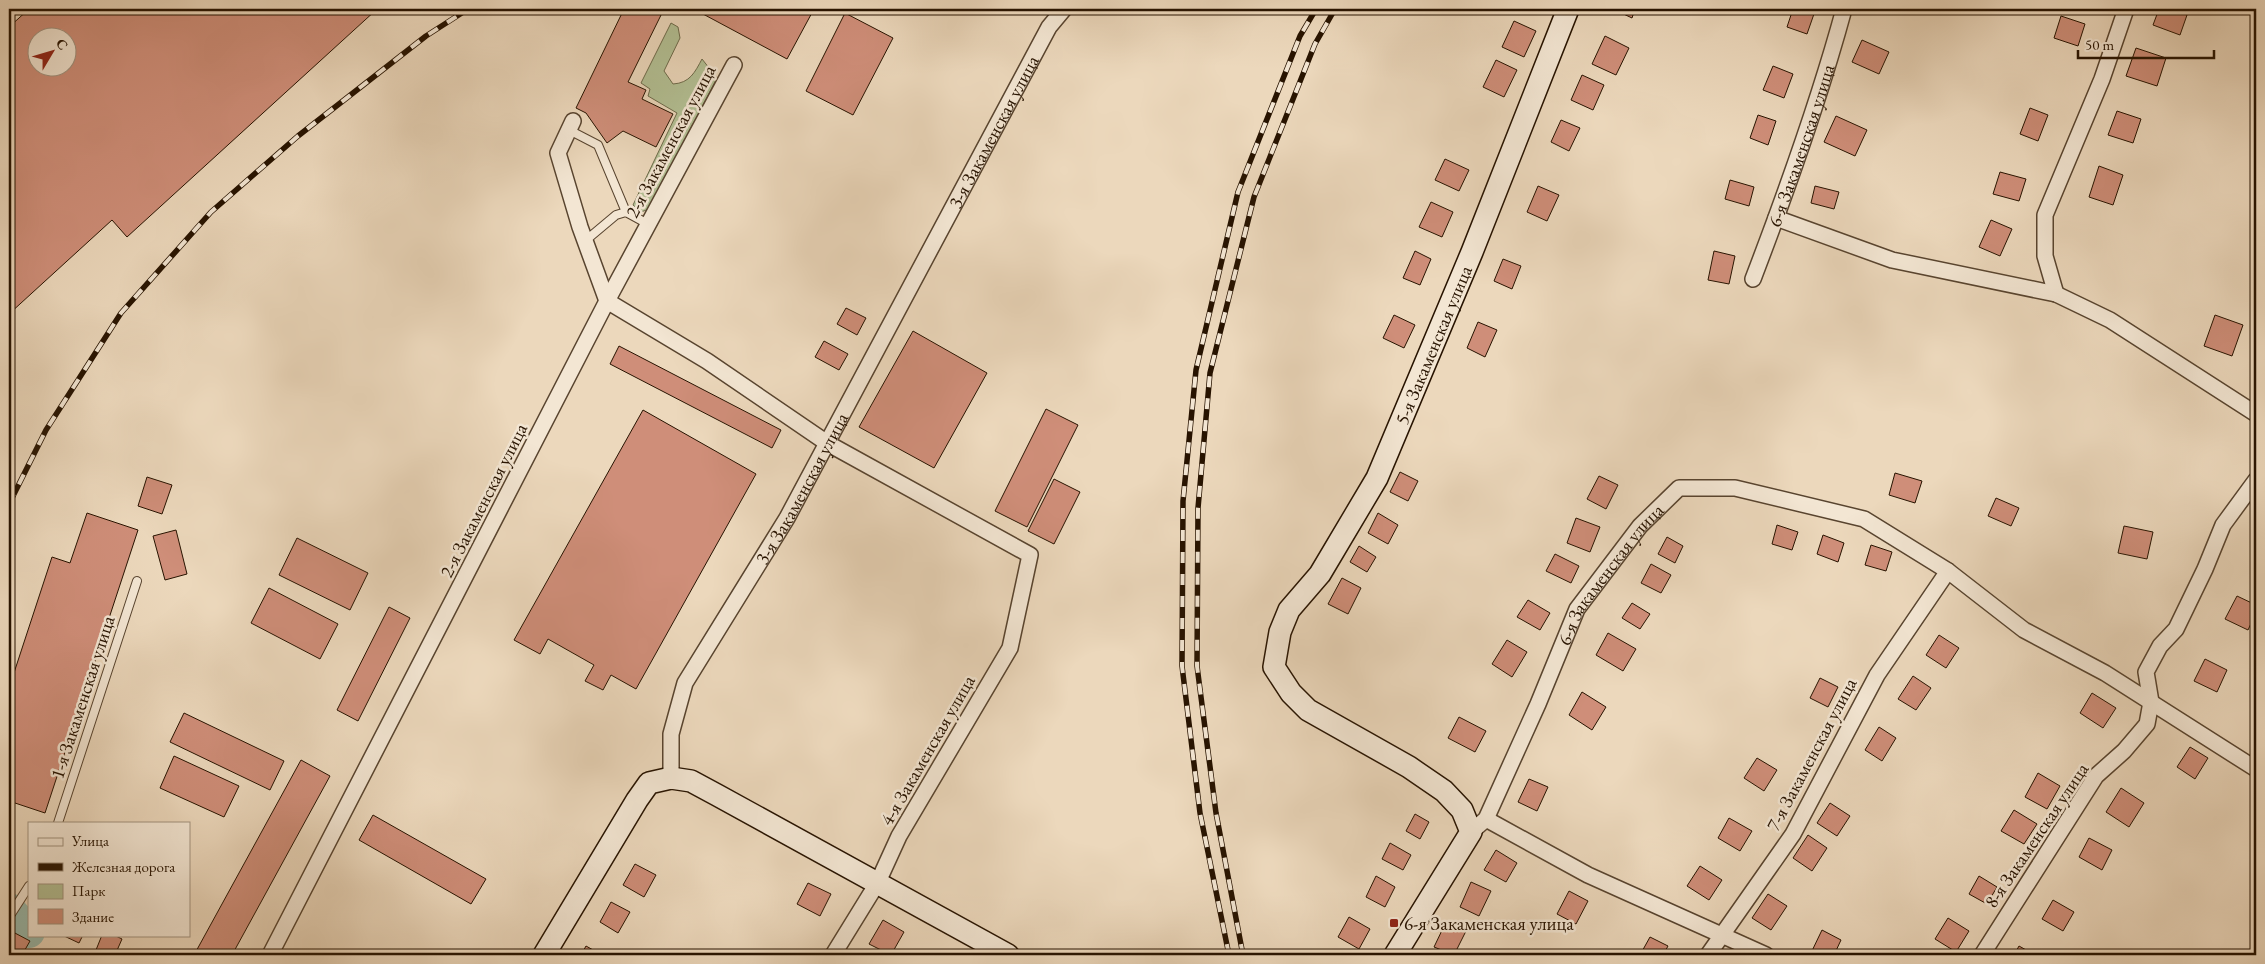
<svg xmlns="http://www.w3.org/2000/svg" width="2265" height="964" font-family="'EB Garamond',serif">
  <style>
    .green { fill: #b3c094; stroke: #6d6a4a }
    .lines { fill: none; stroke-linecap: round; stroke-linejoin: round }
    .river { stroke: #99baac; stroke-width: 32 }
    .building { fill: #cf8e79; stroke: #271300; fill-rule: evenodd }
    .lane-casing { stroke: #58442f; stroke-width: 10 }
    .street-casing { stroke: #58442f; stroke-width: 18 }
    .secondary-casing { stroke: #271300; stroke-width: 24 }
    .lane { stroke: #f3e6d3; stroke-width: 8 }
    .street { stroke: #f3e6d3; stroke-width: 15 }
    .secondary { stroke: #f3e6d3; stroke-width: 21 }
    .rail-casing { stroke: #271300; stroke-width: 5.5 }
    .rail { stroke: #f3e6d3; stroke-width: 4; stroke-dasharray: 11; stroke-linecap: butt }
    .poi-dot { fill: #8f2418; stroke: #f3e6d3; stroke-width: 2 }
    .labels { text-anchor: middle; stroke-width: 5; stroke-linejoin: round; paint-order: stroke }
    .street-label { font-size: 19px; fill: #271300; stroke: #f3e6d3 }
    .poi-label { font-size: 19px; fill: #271300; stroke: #f3e6d3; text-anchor: start }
  </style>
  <rect width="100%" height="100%" fill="#ecd8bc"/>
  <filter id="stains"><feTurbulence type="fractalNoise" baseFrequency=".004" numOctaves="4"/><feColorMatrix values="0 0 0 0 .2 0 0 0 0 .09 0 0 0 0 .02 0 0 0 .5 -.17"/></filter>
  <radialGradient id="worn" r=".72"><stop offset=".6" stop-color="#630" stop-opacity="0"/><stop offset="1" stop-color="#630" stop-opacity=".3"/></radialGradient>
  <path class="green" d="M671,23l7,4 2,11 -16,33 9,13c17,-1 22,-12 29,-25l15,19 -68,131 -8,3 -8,-7 44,-92 -29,-17 2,-7 -9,-6z"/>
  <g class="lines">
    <polyline class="river" points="9,909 29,932"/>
  </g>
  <g class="building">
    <path d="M29,9h347v1l-249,227 -15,-17 -103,94v-287zM38,38h30v30h-30z"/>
    <polygon points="624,9 664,9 628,82 646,90 642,99 673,114 656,147 623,131 607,143 586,113 576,108"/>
    <polygon points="705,9 814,9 787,59 703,14"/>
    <polygon points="1613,9 1635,9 1632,18"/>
    <polygon points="1793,9 1806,9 1815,11 1807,34 1787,27"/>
    <polygon points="2159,9 2167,9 2187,15 2180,35 2153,25"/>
    <polygon points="845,13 893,38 853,115 806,91"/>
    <polygon points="2061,16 2085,24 2078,46 2054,38"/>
    <polygon points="1514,21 1536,31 1524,57 1502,47"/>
    <polygon points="1605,36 1629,48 1616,75 1592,64"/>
    <polygon points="1862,40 1889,52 1879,74 1852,62"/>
    <polygon points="2136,48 2166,58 2157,86 2126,76"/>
    <polygon points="1496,60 1517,70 1504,97 1483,87"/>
    <polygon points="1773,66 1793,74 1784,98 1763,90"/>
    <polygon points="1582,75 1604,85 1593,110 1571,100"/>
    <polygon points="2030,108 2048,115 2038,141 2020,134"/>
    <polygon points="2117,111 2141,119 2133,143 2108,135"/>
    <polygon points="1758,115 1776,121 1768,145 1750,138"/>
    <polygon points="1836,116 1867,130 1855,156 1824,142"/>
    <polygon points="1561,120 1580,128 1569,151 1551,142"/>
    <polygon points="1445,159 1469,170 1459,191 1435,180"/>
    <polygon points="2099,166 2123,175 2113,205 2089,197"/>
    <polygon points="2000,172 2026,179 2019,201 1993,194"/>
    <polygon points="1730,180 1754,187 1749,206 1725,199"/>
    <polygon points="1538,186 1559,195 1547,221 1527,212"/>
    <polygon points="1815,186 1839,192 1834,209 1811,203"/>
    <polygon points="1431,202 1453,212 1442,237 1419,227"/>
    <polygon points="1991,220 2012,229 2000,256 1979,247"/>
    <polygon points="1415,251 1431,259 1420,285 1403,278"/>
    <polygon points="1714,251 1735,256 1729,284 1708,280"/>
    <polygon points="1503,259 1521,266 1512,289 1494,281"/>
    <polygon points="846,308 866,318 857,335 837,324"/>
    <polygon points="1394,315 1415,325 1404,348 1383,338"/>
    <polygon points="2215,315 2243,325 2232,356 2204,346"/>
    <polygon points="1478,322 1497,330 1485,357 1467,348"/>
    <polygon points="913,331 987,373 934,468 859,427"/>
    <polygon points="824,341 848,354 839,370 815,357"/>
    <polygon points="619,346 781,430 772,448 610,364"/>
    <polygon points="1046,409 1078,425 1027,527 995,511"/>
    <polygon points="643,410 756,474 636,689 611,675 603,690 585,681 594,665 548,639 540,654 514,640"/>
    <polygon points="1400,472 1418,481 1408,501 1390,492"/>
    <polygon points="1895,473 1922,481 1915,503 1889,495"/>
    <polygon points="1599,476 1618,485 1606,509 1587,499"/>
    <polygon points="147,477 172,485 162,514 138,506"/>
    <polygon points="1054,479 1080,492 1054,544 1028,531"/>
    <polygon points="1996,498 2019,508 2011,526 1988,516"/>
    <polygon points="87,513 138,530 45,813 9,801 9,688 52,557 70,563"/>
    <polygon points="1378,513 1398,525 1388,544 1368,533"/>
    <polygon points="1576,518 1600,527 1590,552 1567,543"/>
    <polygon points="1777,525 1798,532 1792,550 1772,544"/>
    <polygon points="2124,526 2153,532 2147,559 2118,553"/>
    <polygon points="176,530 187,574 165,580 153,536"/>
    <polygon points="1823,535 1844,543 1838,562 1817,554"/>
    <polygon points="1667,537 1683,546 1675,563 1658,554"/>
    <polygon points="297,538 368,573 350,610 279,575"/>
    <polygon points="1871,545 1892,552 1886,571 1865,565"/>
    <polygon points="1359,546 1376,557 1367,572 1350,562"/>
    <polygon points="1555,554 1579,566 1571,583 1546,571"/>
    <polygon points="1651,564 1671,575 1661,593 1641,583"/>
    <polygon points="1342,578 1361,588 1348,614 1328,604"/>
    <polygon points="269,588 338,624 320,659 251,623"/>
    <polygon points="2237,596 2256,605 2256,613 2248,630 2225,619"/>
    <polygon points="1528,600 1550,613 1540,630 1517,617"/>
    <polygon points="1632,603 1650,614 1640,629 1622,618"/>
    <polygon points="389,607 410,618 358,721 337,710"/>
    <polygon points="1608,633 1636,649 1623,671 1596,655"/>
    <polygon points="1939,635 1959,648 1946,668 1926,655"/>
    <polygon points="1507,640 1527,652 1512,677 1492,664"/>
    <polygon points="2205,659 2227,670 2217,692 2194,681"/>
    <polygon points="1913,676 1931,688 1916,710 1898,699"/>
    <polygon points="1820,678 1838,687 1828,707 1810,698"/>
    <polygon points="1582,692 1606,707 1592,730 1569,715"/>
    <polygon points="2092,693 2116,708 2103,728 2080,713"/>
    <polygon points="184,713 284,761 270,790 170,742"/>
    <polygon points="1459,717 1486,731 1475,752 1448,738"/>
    <polygon points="1879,727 1896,738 1882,761 1865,750"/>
    <polygon points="2190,747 2208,758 2195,779 2177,767"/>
    <polygon points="174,756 239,786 224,817 160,788"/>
    <polygon points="1757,758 1777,770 1764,791 1744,778"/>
    <polygon points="301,760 330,776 232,955 194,955"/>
    <polygon points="2038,773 2060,786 2047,809 2025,797"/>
    <polygon points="1529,779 1548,787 1537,811 1518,802"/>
    <polygon points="2121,788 2144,803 2129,827 2106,812"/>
    <polygon points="1830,803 1850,816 1837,836 1817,823"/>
    <polygon points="2014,810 2037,824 2024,844 2001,831"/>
    <polygon points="1415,814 1429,822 1420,839 1406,831"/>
    <polygon points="373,815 486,879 471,904 359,840"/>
    <polygon points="1729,818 1752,831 1740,851 1718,838"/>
    <polygon points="1808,835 1827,848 1812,871 1793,858"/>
    <polygon points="2089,838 2112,850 2102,870 2079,857"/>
    <polygon points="1390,843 1411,855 1403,870 1382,859"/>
    <polygon points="1496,850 1517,863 1506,882 1484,870"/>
    <polygon points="635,864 656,875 644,897 623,885"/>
    <polygon points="1700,866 1722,880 1709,900 1687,886"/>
    <polygon points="1376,876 1395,887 1385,907 1366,897"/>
    <polygon points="1979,876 1997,887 1987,904 1969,894"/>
    <polygon points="1471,882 1491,891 1479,916 1460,907"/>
    <polygon points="808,883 831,894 820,916 797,904"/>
    <polygon points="1569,891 1588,901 1576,924 1557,914"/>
    <polygon points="1768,894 1787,906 1771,930 1752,918"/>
    <polygon points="2053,900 2074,912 2063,931 2042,919"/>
    <polygon points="611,902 630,912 618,933 600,922"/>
    <polygon points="1349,917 1370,929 1359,949 1338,937"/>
    <polygon points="1948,918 1969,931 1956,952 1935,939"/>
    <polygon points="883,920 904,932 891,955 869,944"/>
    <polygon points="1446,922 1466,931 1454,955 1434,947"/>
    <polygon points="1822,930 1841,940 1834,955 1810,955"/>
    <polygon points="13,932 30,941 22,955 9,955 9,940"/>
    <polygon points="62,935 83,935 79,943"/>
    <polygon points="102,935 114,935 122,939 115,955 94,955"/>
    <polygon points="1650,937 1668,946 1663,955 1640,955"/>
    <polygon points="586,946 602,955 581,955"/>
    <polygon points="2019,946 2035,955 2014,955"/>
  </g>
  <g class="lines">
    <g class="lane-casing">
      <g id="lane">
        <polyline points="569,130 598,145 626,212"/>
        <polyline points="585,241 616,215 626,212 648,224"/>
        <polyline points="58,823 137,581"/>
        <polyline points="9,917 29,886"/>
      </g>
    </g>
    <g class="street-casing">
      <g id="street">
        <polyline points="573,121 558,153 580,227 607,301 707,361 827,443 1030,555 1010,648 899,836 878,882 833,955"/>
        <polyline points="1776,218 1892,260 2056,294 2110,320 2256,414"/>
        <path id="s1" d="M1753,279c34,-89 66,-178 91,-270"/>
        <polyline points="2056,294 2045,256 2045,215 2102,79 2126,9"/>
        <path id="s2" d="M671,778v-44l14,-51 102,-165 262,-491 15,-18"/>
        <polyline points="1486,819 1588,875 1766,955"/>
        <path id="s3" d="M1471,832l15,-13 52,-115 39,-95 63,-83 39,-38h56l129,31 84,52 76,59 81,43 151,96"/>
        <polyline points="270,955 607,301 734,65"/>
        <polyline points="1708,955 1793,834 1877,675 1948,571"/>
        <polyline points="1982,955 2096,776 2124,751 2147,724 2151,702 2146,672 2160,646 2176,629 2205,569 2223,525 2256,480"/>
      </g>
    </g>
    <g class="secondary-casing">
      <g id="secondary">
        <polyline points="544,955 637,800 649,783 671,778 691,781 717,795 1008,955"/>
        <path id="s4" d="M1395,955l76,-123 -9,-22 -18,-19 -35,-24 -101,-57 -17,-17 -17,-26 6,-35 9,-22 31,-36 57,-96 95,-226 96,-243"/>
      </g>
    </g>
    <use href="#lane" class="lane"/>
    <use href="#street" class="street"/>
    <use href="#secondary" class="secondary"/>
    <g class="rail-casing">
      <g id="rail">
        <polyline points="9,504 46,430 121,313 211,212 298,136 426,36 468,9"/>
        <polyline points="1229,955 1200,813 1182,666 1183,501 1196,370 1238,192 1300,36 1316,9"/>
        <polyline points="1243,955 1216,813 1197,666 1198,508 1210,373 1254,197 1315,44 1335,9"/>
      </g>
    </g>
    <use href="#rail" class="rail"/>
  </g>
  <rect class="poi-dot" x="1389" y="918" width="10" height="10" rx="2.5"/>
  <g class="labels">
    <g class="street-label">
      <text dy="7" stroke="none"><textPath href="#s2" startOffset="729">3-я Закаменская улица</textPath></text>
      <text transform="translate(670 141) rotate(-62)" y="7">2-я Закаменская улица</text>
      <text dy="7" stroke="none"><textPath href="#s1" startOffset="142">6-я Закаменская улица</textPath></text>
      <text dy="7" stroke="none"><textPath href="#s4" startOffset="771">5-я Закаменская улица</textPath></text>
      <text dy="7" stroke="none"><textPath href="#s2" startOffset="324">3-я Закаменская улица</textPath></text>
      <text transform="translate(483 500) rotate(-63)" y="7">2-я Закаменская улица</text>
      <text dy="7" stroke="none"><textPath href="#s3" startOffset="296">6-я Закаменская улица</textPath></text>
      <text transform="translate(82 697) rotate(-72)" y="7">1-я Закаменская улица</text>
      <text transform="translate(927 750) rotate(-60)" y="7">4-я Закаменская улица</text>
      <text transform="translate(1811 754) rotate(-62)" y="7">7-я Закаменская улица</text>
      <text transform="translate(2036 835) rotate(-56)" y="7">8-я Закаменская улица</text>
    </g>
    <g class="poi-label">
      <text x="1404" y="930">6-я Закаменская улица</text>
    </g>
  </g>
  <rect width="2265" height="964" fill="none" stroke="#ecd8bc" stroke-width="30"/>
  <rect x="10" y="10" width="2245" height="944" fill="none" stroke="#271300" stroke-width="2.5"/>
  <rect x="15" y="15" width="2235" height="934" fill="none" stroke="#271300"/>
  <rect x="28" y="822" width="162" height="115" fill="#f3e6d3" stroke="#a1927f"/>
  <rect x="38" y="838" width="25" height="8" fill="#f3e6d3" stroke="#a1927f"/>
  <text x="72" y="846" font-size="15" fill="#271300">Улица</text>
  <rect x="38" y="863" width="25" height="8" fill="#271300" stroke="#a1927f"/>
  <text x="72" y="872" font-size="15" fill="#271300">Железная дорога</text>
  <rect x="38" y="884" width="25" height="15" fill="#b3c094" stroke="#a1927f"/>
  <text x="72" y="896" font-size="15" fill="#271300">Парк</text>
  <rect x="38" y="909" width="25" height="15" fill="#cf8e79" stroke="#a1927f"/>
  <text x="72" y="922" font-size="15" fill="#271300">Здание</text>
  <g transform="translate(52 52) rotate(52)"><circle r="24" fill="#f3e6d3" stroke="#a1927f"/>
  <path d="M0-4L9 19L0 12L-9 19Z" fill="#8f2418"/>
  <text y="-8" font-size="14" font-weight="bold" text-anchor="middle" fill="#271300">С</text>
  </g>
  <path d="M2078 50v8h136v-8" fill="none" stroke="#271300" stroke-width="2.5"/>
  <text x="2085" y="50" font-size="15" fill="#271300" stroke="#f3e6d3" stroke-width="4" paint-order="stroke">50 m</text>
  <rect width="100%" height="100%" filter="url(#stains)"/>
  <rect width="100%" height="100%" fill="url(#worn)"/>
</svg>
